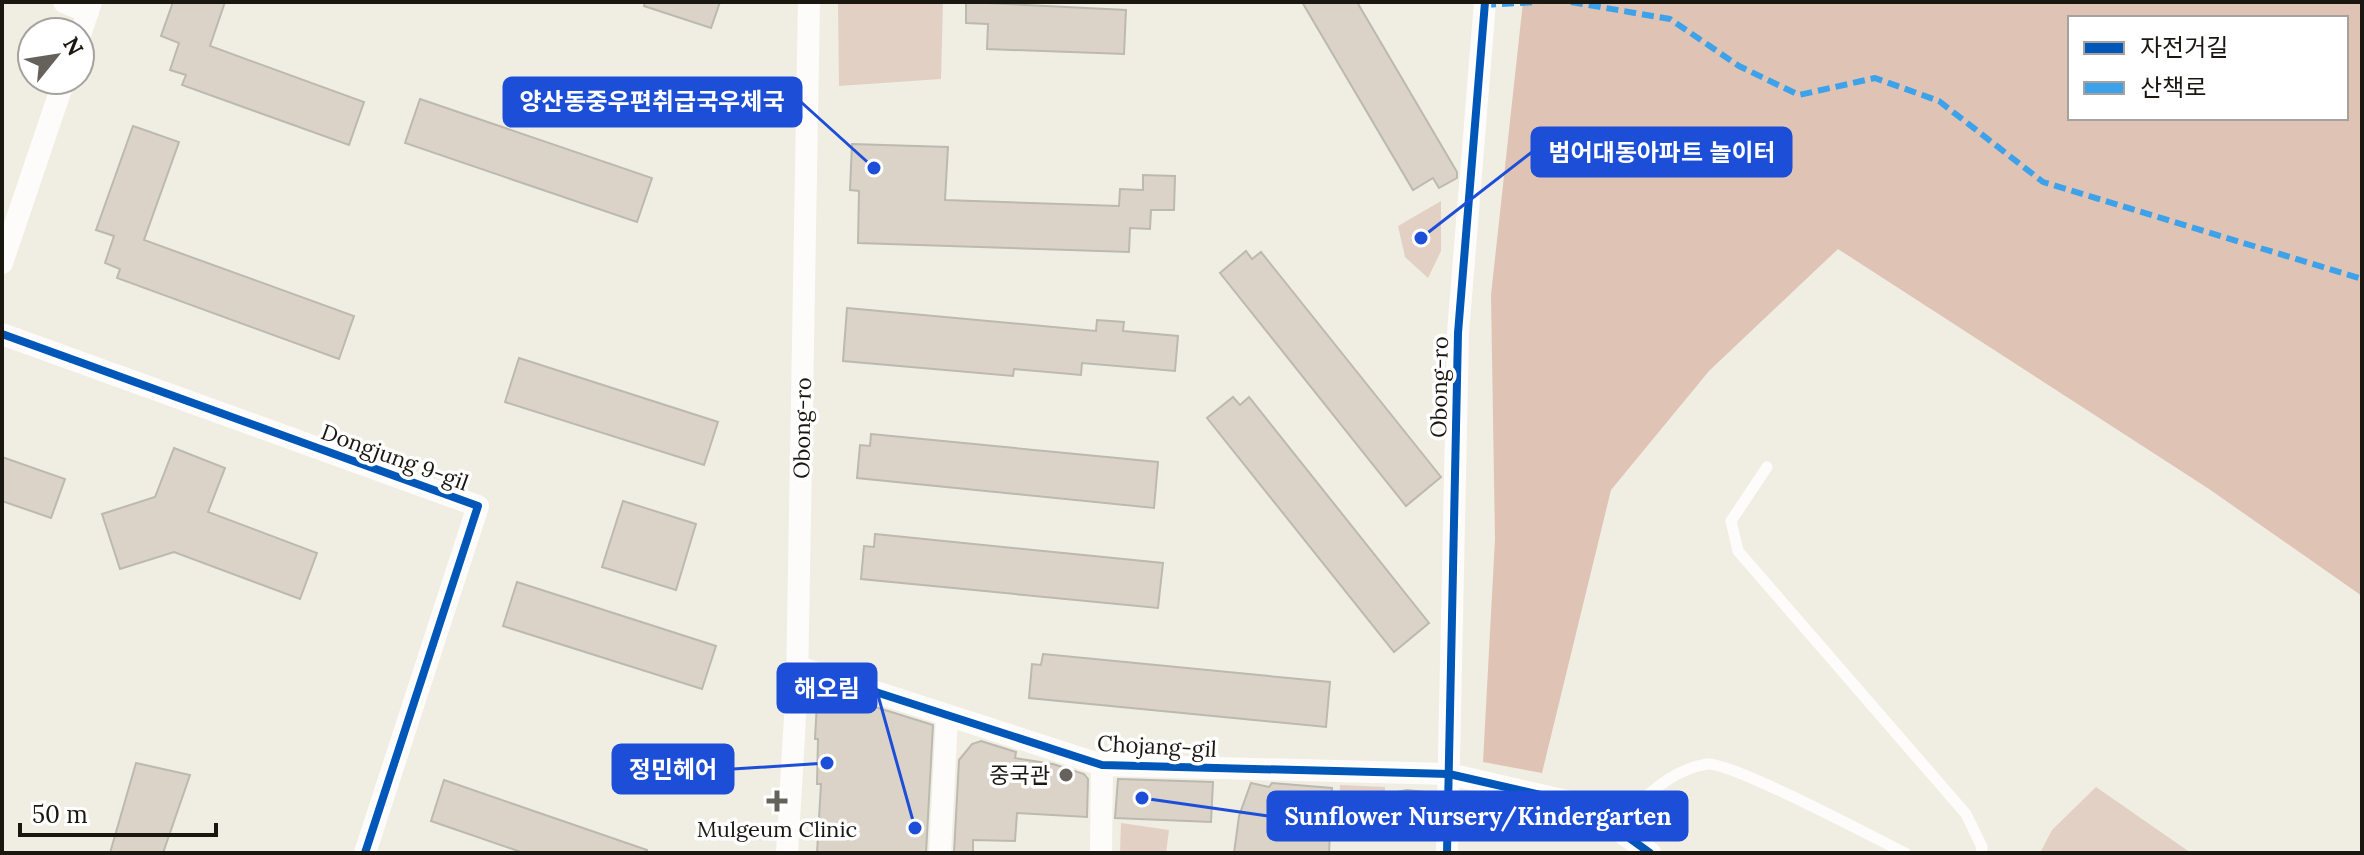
<svg xmlns="http://www.w3.org/2000/svg" width="2364" height="855" font-family="Lora,'Noto Sans KR',serif">
  <style>
    .green { fill: #e2d0c5 }
    .forest { fill: #dfc3b5; fill-rule: evenodd }
    .building { fill: #dbd3c7; stroke: #bcb9b0; stroke-width: 2 }
    .lines { fill: none; stroke-linecap: round; stroke-linejoin: round }
    .service { stroke: #fdfcfb; stroke-width: 11 }
    .minor { stroke: #fdfcfb; stroke-width: 22 }
    .quiet { stroke: #3da2ea; stroke-width: 6; stroke-dasharray: 12 6; stroke-linecap: butt }
    .cycleway-casing { stroke: #fff; stroke-width: 13 }
    .cycleway { stroke: #0057b8; stroke-width: 8 }
    .poi-dot { fill: #64625a; stroke: #fff; stroke-width: 3 }
    .labels { text-anchor: middle; stroke-width: 7; stroke-linejoin: round; paint-order: stroke }
    .street-label { font-size: 22px; fill: #191710; stroke: #fff }
    .poi-label { font-size: 22px; fill: #191710; stroke: #fff; text-anchor: end }
    .leader { fill: none; stroke: #1d4ed8; stroke-width: 3 }
    .callout-dot { fill: #1d4ed8; stroke: #fff; stroke-width: 3 }
    .callout { fill: #1d4ed8; stroke: #1d4ed8; stroke-width: 3 }
    .callout-label { font-size: 24px; text-anchor: middle; font-weight: bold; fill: #fff }
  </style>
  <rect width="100%" height="100%" fill="#f0eee2"/>
  <g class="green">
    <polygon points="838,2 943,2 941,79 839,86"/>
    <polygon points="1441,201 1441,251 1428,278 1405,257 1398,226"/>
    <polygon points="1340,785 1385,787 1384,839 1338,838"/>
    <polygon points="2096,787 2191,853 2040,853 2052,830"/>
    <polygon points="1121,823 1169,830 1166,853 1120,853"/>
  </g>
  <path class="forest" d="M1523,2h839v594l-153,-107 -371,-240 -129,122 -98,119 -69,283 -59,-11 12,-223 -4,-244zM2070,18h276v100h-276z"/>
  <g class="building">
    <polygon points="173,2 225,2 210,46 364,102 349,145 182,85 186,75 170,70 179,43 161,36"/>
    <polygon points="645,2 720,2 711,28 644,6"/>
    <polygon points="966,2 1126,10 1124,54 987,49 988,24 966,23"/>
    <polygon points="1302,2 1357,2 1457,172 1457,178 1439,188 1433,178 1413,190"/>
    <polygon points="420,99 652,178 637,222 405,143"/>
    <polygon points="133,126 179,142 144,240 354,316 339,359 117,278 120,269 105,263 114,236 96,230"/>
    <polygon points="852,144 948,147 945,200 1119,206 1120,189 1143,190 1143,175 1175,176 1174,210 1151,210 1150,229 1130,228 1129,252 858,243 859,191 850,190"/>
    <polygon points="1246,251 1252,259 1261,252 1441,477 1406,506 1220,273"/>
    <polygon points="847,308 1096,331 1097,320 1124,322 1123,331 1178,336 1175,371 1082,363 1081,375 1014,369 1013,376 843,361"/>
    <polygon points="519,358 718,422 704,465 505,402"/>
    <polygon points="1233,397 1240,405 1249,397 1429,623 1394,652 1207,418"/>
    <polygon points="871,434 1158,462 1154,508 857,478 860,445 870,446"/>
    <polygon points="174,448 225,468 208,512 317,553 300,599 174,552 120,569 102,514 155,497"/>
    <polygon points="2,457 65,479 51,518 2,501"/>
    <polygon points="623,501 696,524 676,590 602,567"/>
    <polygon points="875,534 1163,563 1158,608 861,579 864,546 874,547"/>
    <polygon points="517,582 716,646 702,689 503,626"/>
    <polygon points="1043,654 1330,682 1326,727 1029,698 1032,664 1041,665"/>
    <polygon points="827,692 933,725 926,853 817,853 821,784 817,784 818,739 815,739 817,702"/>
    <polygon points="981,741 1016,752 1015,758 1053,764 1084,774 1088,779 1087,817 1017,813 1015,841 973,840 973,853 954,853 959,760 972,744"/>
    <polygon points="136,763 190,775 163,853 110,853"/>
    <polygon points="1118,779 1213,782 1211,822 1115,818"/>
    <polygon points="444,780 647,850 647,853 524,853 431,821"/>
    <polygon points="1251,783 1269,787 1272,783 1332,788 1329,853 1234,853 1239,816"/>
    <polygon points="1407,790 1434,793 1433,837 1391,836 1392,793"/>
  </g>
  <g class="lines">
    <g class="service">
      <polyline points="1767,467 1731,521 1738,551 1966,814 1982,847 1981,853"/>
      <path d="M1638,844l1,-41c21,-19 39,-34 68,-39 23,-3 168,74 198,89"/>
    </g>
    <g class="minor">
      <polyline points="64,2 88,12"/>
      <polyline points="80,35 91,2"/>
      <polyline points="2,263 64,80"/>
      <polyline points="2,334 478,506 365,853"/>
      <polyline points="798,667 1102,765 1449,774 1584,805 1650,853"/>
      <polyline points="787,853 797,684 809,2"/>
      <polyline points="940,853 947,717"/>
      <polyline points="1101,853 1102,765"/>
      <polyline points="1447,853 1458,333 1485,2"/>
    </g>
    <g class="quiet">
      <polyline points="1571,2 1670,19 1739,66 1799,95 1875,78 1939,101 2043,182 2362,279"/>
      <polyline points="1484,5 1538,2"/>
    </g>
    <g class="cycleway-casing">
      <g id="cycleway">
        <polyline points="2,334 478,506 365,853"/>
        <polyline points="798,667 1102,765 1449,774 1584,805 1650,853"/>
        <polyline points="1447,853 1458,333 1485,2"/>
      </g>
    </g>
    <use href="#cycleway" class="cycleway"/>
  </g>
  <g class="poi-dot">
    <circle cx="1066" cy="775" r="8"/>
    <path d="M773 789h8v8h8v8h-8v8h-8v-8h-8v-8h8z"/>
  </g>
  <g class="labels">
    <g class="street-label">
      <text transform="translate(1439 387) rotate(-89)" y="8">Obong-ro</text>
      <text transform="translate(802 428) rotate(-89)" y="8">Obong-ro</text>
      <text transform="translate(395 457) rotate(20)" y="8">Dongjung 9-gil</text>
      <text transform="translate(1157 746) rotate(3)" y="8">Chojang-gil</text>
    </g>
    <g class="poi-label">
      <text x="1050" y="783">중국관</text>
      <text x="777" y="837" text-anchor="middle">Mulgeum Clinic</text>
    </g>
  </g>
  <path class="leader" d="M874 168L801 102M1421 238L1532 152M915 828L876 688M827 763L733 769M1142 798L1268 816"/>
  <g class="callout-dot">
    <circle cx="874" cy="168" r="8"/>
    <circle cx="1421" cy="238" r="8"/>
    <circle cx="915" cy="828" r="8"/>
    <circle cx="827" cy="763" r="8"/>
    <circle cx="1142" cy="798" r="8"/>
  </g>
  <g class="callout">
    <rect x="504" y="78" width="297" height="48" rx="8"/>
    <rect x="1532" y="128" width="259" height="48" rx="8"/>
    <rect x="778" y="664" width="98" height="48" rx="8"/>
    <rect x="613" y="745" width="120" height="48" rx="8"/>
    <rect x="1268" y="792" width="419" height="48" rx="8"/>
  </g>
  <g class="callout-label">
    <text x="652" y="110">양산동중우편취급국우체국</text>
    <text x="1662" y="161">범어대동아파트 놀이터</text>
    <text x="827" y="697">해오림</text>
    <text x="673" y="778">정민헤어</text>
    <text x="1478" y="825">Sunflower Nursery/Kindergarten</text>
  </g>
  <rect width="2364" height="855" fill="none" stroke="#191710" stroke-width="8"/>
  <rect x="2068" y="16" width="280" height="104" fill="#ffffff" stroke="#a3a29f" stroke-width="2"/>
  <rect x="2084" y="42" width="40" height="12" fill="#0057b8" stroke="#a3a29f" stroke-width="2"/>
  <text x="2140" y="56" font-size="24" fill="#191710">자전거길</text>
  <rect x="2084" y="82" width="40" height="12" fill="#3da2ea" stroke="#a3a29f" stroke-width="2"/>
  <text x="2140" y="96" font-size="24" fill="#191710">산책로</text>
  <g transform="translate(56 56) rotate(60)"><circle r="38" fill="#ffffff" stroke="#a3a29f" stroke-width="2"/>
  <path d="M0-6L14 30L0 20L-14 30Z" fill="#64625a"/>
  <text y="-12" font-size="22" font-weight="bold" text-anchor="middle" fill="#191710">N</text>
  </g>
  <path d="M20 823v12h196v-12" fill="none" stroke="#191710" stroke-width="4"/>
  <text x="32" y="823" font-size="24" fill="#191710" stroke="#ffffff" stroke-width="6" paint-order="stroke">50 m</text>
</svg>
